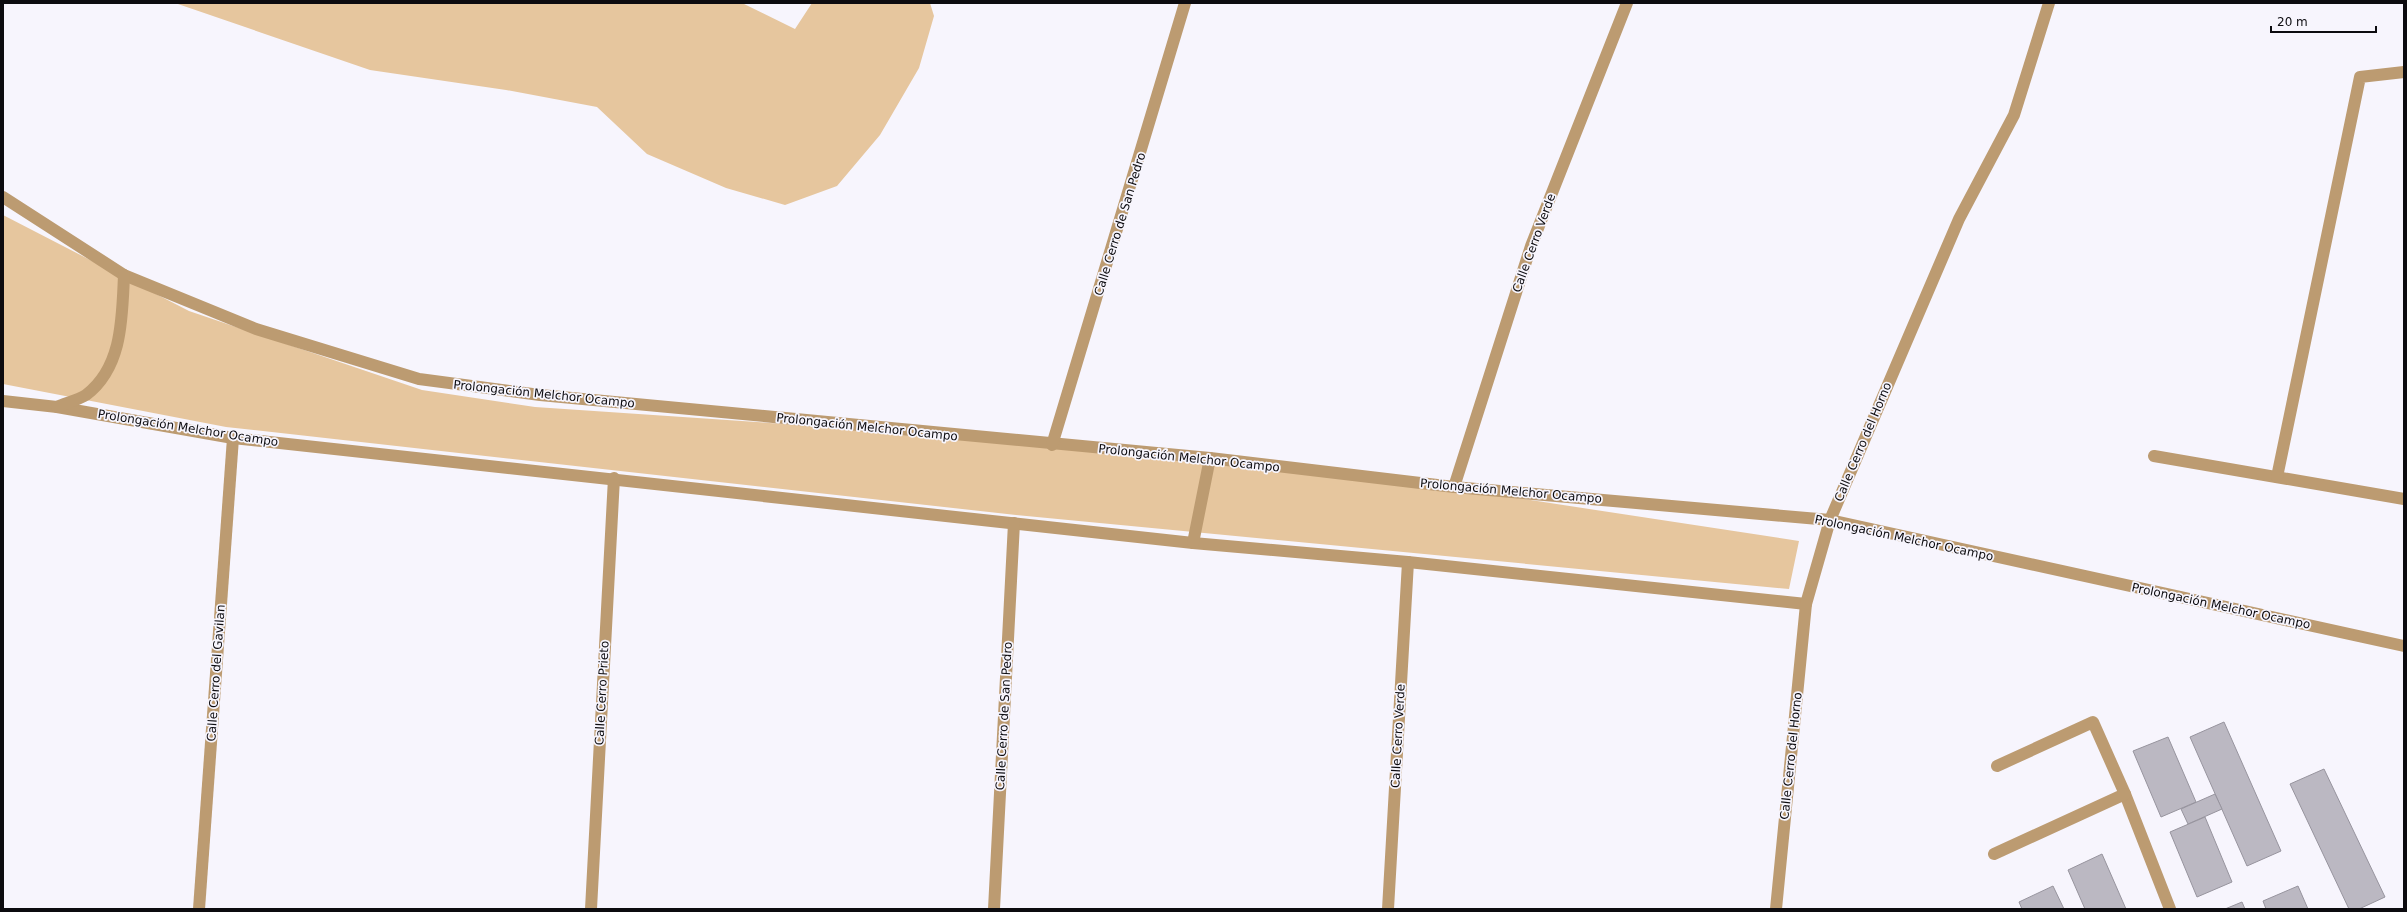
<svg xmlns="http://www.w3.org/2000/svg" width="2407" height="912" font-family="'DejaVu Sans',sans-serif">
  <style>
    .green { fill: #e6c69e }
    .building { fill: #bbb8c2; stroke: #97949e }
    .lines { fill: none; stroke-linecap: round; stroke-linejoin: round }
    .minor { stroke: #bc9b71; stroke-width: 12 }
    .labels { text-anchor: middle; stroke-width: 3.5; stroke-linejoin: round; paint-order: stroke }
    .street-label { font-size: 12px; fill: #0c0b0f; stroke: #f7f5fd }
  </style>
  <rect width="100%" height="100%" fill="#f7f5fd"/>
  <g class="green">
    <polygon points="175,3 742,3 795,29 812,3 930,3 934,16 919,68 880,135 837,186 785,205 726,188 647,154 597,107 506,90 370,70"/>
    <polygon points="3,215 189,311 422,390 535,407 1064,443 1458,489 1799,541 1789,589 1016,515 226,427 3,384"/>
  </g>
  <g class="building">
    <polygon points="2224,722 2281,851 2247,866 2190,737"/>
    <polygon points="2168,737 2196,802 2161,817 2133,751"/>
    <polygon points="2324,769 2385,897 2359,909 2349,909 2290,784"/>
    <polygon points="2215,794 2222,809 2188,824 2181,809"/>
    <polygon points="2205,817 2232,882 2197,897 2170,832"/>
    <polygon points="2102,854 2126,909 2085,909 2068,870"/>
    <polygon points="2053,886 2064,909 2022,909 2019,902"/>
    <polygon points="2298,886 2308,909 2266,909 2263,901"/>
    <polygon points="2242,902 2245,909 2225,909"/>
  </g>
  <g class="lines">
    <g class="minor">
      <polyline points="3,197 124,275 256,329 419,379 540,395 1210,458 1454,487 1830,520 2404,646"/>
      <polyline points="3,401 57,407 233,438 1193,543 1408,562 1806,604"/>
      <path d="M57,407c9,-4 21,-7 29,-12 37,-28 36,-78 38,-120"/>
      <polyline points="1052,445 1185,3"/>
      <polyline points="2154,456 2404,499"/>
      <polyline points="2277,477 2360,77 2404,72"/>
      <polyline points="1454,487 1531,246 1627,3"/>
      <polyline points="1193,543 1210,458"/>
      <polyline points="1997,766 2093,722 2125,794 2170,909"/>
      <polyline points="1994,854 2125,794"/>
      <polyline points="199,909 233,438"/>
      <polyline points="591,909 614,478"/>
      <polyline points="994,909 1014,523"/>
      <polyline points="1388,909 1408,562"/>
      <polyline points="1776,909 1806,604 1830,520 1959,219 2014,115 2049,3"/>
    </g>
  </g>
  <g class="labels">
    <g class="street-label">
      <text transform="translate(1120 224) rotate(-73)" y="4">Calle Cerro de San Pedro</text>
      <text transform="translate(1534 243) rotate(-70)" y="4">Calle Cerro Verde</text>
      <text transform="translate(544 394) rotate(6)" y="4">Prolongación Melchor Ocampo</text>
      <text transform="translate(867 427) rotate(6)" y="4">Prolongación Melchor Ocampo</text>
      <text transform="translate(188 428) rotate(9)" y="4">Prolongación Melchor Ocampo</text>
      <text transform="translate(1863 442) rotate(-67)" y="4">Calle Cerro del Horno</text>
      <text transform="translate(1189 458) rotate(6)" y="4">Prolongación Melchor Ocampo</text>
      <text transform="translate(1511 491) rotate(5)" y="4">Prolongación Melchor Ocampo</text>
      <text transform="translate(1904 538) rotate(12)" y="4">Prolongación Melchor Ocampo</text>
      <text transform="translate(2221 606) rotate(12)" y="4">Prolongación Melchor Ocampo</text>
      <text transform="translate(216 673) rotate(-86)" y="4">Calle Cerro del Gavilan</text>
      <text transform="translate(602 693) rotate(-87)" y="4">Calle Cerro Prieto</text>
      <text transform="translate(1004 716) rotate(-87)" y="4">Calle Cerro de San Pedro</text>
      <text transform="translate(1398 736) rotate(-87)" y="4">Calle Cerro Verde</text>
      <text transform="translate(1791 756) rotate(-84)" y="4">Calle Cerro del Horno</text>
    </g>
  </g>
  <rect width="2407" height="912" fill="none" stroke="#0c0b0f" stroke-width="8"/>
  <path d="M2271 26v6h105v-6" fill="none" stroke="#0c0b0f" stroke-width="2"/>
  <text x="2277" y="26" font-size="12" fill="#0c0b0f" stroke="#f7f5fd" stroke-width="3" paint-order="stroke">20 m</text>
</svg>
